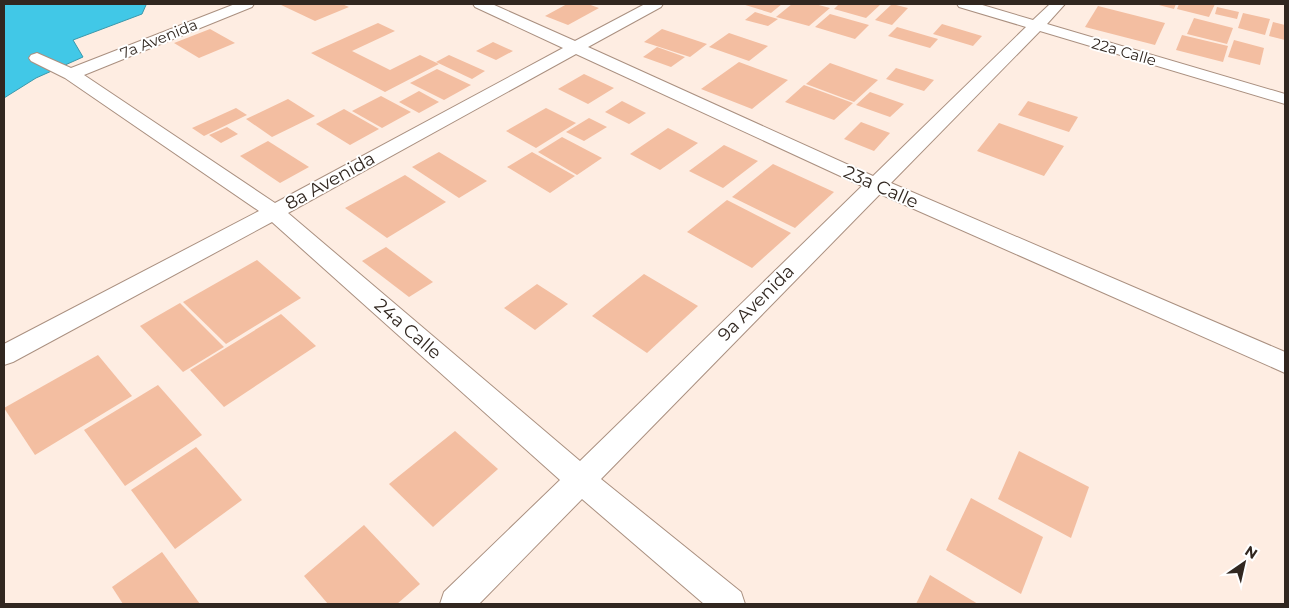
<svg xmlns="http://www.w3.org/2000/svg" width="1289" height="608" font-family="Montserrat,sans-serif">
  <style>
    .water { fill: #41c8e7; stroke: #3c98ab }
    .building { fill: #f3bea1 }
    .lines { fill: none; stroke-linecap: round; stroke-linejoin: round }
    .minor-casing { stroke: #aa9080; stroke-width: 2 }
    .minor { fill: #fff; fill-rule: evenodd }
    .labels { text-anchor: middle; stroke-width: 4; stroke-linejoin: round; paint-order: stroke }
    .far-street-label { font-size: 15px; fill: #312720; stroke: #fff }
    .street-label { font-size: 18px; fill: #312720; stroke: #fff }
  </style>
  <rect width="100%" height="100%" fill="#feede2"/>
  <polygon class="water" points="4,4 146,4 146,5 142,14 73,40 83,57 36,78 4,98"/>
  <g class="building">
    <polygon points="279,4 342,4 349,7 315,21"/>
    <polygon points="567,4 588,4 599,8 568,25 545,16"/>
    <polygon points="742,4 782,4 771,13"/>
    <polygon points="792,4 815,4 830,8 809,26 776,17"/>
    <polygon points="839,4 881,4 866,18 834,9"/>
    <polygon points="892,4 908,8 892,25 875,20"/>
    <polygon points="1155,4 1176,4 1174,9"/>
    <polygon points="1179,4 1215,4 1209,17 1177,9"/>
    <polygon points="1098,6 1165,23 1155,45 1085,27"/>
    <polygon points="1217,7 1239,12 1237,19 1215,14"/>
    <polygon points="755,12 778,19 768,26 745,20"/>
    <polygon points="1243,13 1270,19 1265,35 1238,28"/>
    <polygon points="830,14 869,25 855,39 815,27"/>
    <polygon points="1194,18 1233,28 1227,44 1187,34"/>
    <polygon points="1273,22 1285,25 1285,40 1269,36"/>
    <polygon points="378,23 395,31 352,51 390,70 420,55 439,64 385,92 311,53"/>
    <polygon points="942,24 982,36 973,46 933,34"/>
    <polygon points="897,27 938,39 930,48 888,36"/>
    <polygon points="210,29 235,43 199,58 174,43"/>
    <polygon points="662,29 707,44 690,57 644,42"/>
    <polygon points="729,33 768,46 749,61 709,47"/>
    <polygon points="1182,35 1228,46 1223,62 1176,50"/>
    <polygon points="1234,40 1264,48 1260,65 1228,57"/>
    <polygon points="493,42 513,51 496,60 476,51"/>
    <polygon points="657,47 685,57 671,67 643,57"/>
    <polygon points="449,55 485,71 472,79 436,62"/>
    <polygon points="739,62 788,80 752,109 701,89"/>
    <polygon points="830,63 878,80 854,102 806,84"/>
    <polygon points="896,68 934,80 924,91 886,79"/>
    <polygon points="437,69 471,85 444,100 410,83"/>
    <polygon points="584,74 614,88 588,104 558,89"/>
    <polygon points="804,85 853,103 834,120 785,102"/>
    <polygon points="419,91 439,102 419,113 399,102"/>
    <polygon points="870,92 904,104 890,117 856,105"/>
    <polygon points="381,96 411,112 382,128 352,111"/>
    <polygon points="288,99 315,116 272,137 246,119"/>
    <polygon points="622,101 646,113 629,124 605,112"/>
    <polygon points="1028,101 1078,117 1069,132 1018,115"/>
    <polygon points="236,108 247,115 204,136 192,128"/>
    <polygon points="546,108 576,123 536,148 506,131"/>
    <polygon points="344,109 379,129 350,145 316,124"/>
    <polygon points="589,118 607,127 584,141 566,132"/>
    <polygon points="861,122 890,133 874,151 844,139"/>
    <polygon points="999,123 1064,146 1044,176 977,151"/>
    <polygon points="227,127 238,134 221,143 209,135"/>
    <polygon points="668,128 698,143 660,170 630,154"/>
    <polygon points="562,137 602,158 577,175 538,152"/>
    <polygon points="268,141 309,167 280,183 240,156"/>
    <polygon points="724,145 758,161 723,188 689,171"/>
    <polygon points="439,152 487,181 459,198 412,167"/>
    <polygon points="532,152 575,176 550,193 507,167"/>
    <polygon points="773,164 834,192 795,228 732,197"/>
    <polygon points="405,175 446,202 387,238 345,208"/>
    <polygon points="727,200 791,233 752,268 687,232"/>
    <polygon points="386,247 433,282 409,297 362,261"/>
    <polygon points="257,260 301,298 226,344 183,302"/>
    <polygon points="644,274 698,306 647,353 592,316"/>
    <polygon points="537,284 568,304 535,330 504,308"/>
    <polygon points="180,303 224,347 183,372 140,326"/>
    <polygon points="281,314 316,346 224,407 190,370"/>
    <polygon points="98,355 132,396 35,455 4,408"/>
    <polygon points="158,385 202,435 125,486 84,430"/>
    <polygon points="455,431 498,469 433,527 389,484"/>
    <polygon points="196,447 242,500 175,549 131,490"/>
    <polygon points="1019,451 1089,487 1071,538 998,499"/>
    <polygon points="971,498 1043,537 1021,594 946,550"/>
    <polygon points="364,525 420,584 397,604 328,604 304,576"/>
    <polygon points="162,552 200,604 123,604 112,587"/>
    <polygon points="930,575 978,604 916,604"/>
  </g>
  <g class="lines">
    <g class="minor-casing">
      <path id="minor" d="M235,4h19l-2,3 -168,68 191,128 288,-155 -88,-41 -2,-3h19l83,37 70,-37h18l-2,3 -73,40 285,129 153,-149 -67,-20 -2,-3h22l54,16 17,-16h15l-18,20 238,70v10l-245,-73 -149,152 394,169v21l-405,-179 -279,285 140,113 4,12h-41l-122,-105 -103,105h-39l4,-12 116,-112 -288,-258 -259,140 -9,3v-21l255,-133 -194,-133 -34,-17 -2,-3 2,-3 6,-2 34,15zM576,54l286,132 -282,275 -292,-248z"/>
    </g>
    <use href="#minor" class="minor"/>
  </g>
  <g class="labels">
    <g class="far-street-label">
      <text transform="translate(159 39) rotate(-22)" y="5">7a Avenida</text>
      <text transform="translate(1124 52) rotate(16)" y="5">22a Calle</text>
    </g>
    <g class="street-label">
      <text transform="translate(330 181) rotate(-29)" y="6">8a Avenida</text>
      <text transform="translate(881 187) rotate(24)" y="6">23a Calle</text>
      <text transform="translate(756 303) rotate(-45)" y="6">9a Avenida</text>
      <text transform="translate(408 329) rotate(41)" y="6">24a Calle</text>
    </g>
  </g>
  <rect width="1289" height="608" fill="none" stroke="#312720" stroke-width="10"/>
  <g transform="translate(1244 563) rotate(34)" stroke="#ffffff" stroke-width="4" paint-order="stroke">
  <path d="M0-4L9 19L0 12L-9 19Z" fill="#312720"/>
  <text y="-8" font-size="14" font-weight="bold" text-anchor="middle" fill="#312720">N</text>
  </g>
</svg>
